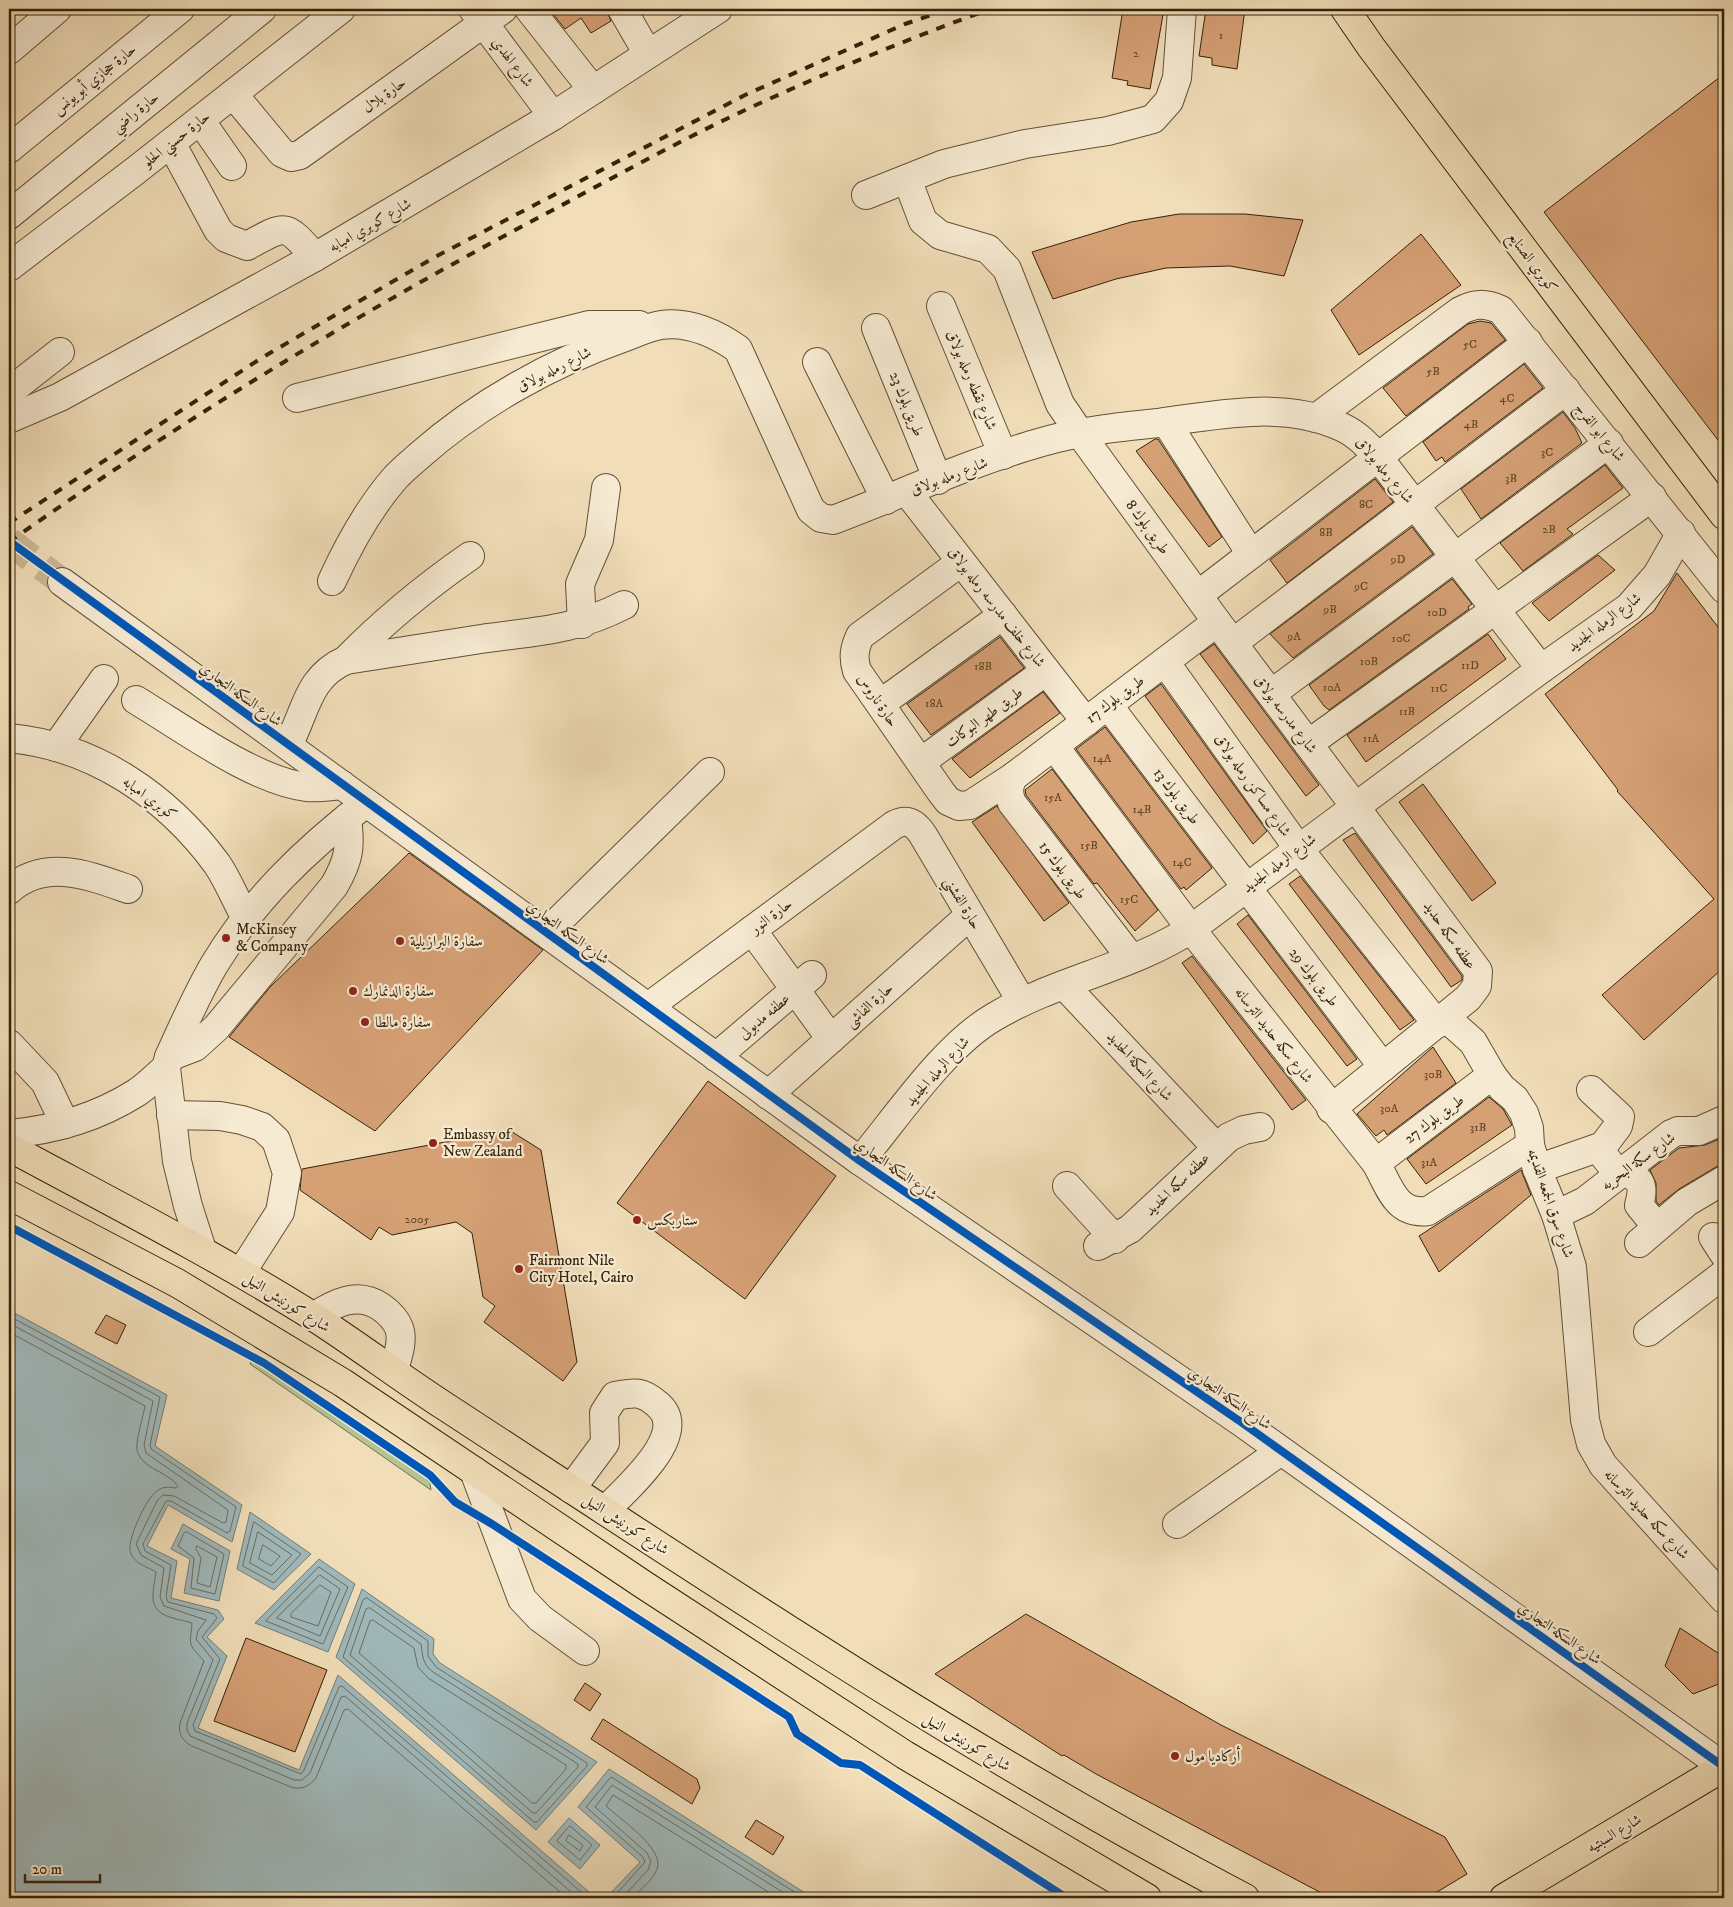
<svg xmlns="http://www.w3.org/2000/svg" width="1733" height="1907" font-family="'IM FELL DW Pica',Amiri,serif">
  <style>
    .green { fill: #b4c294; stroke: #74724e }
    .water { fill: #a0b9bb; stroke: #747d74 }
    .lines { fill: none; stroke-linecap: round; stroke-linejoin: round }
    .shore { stroke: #6a6e62; stroke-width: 1 }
    .building { fill: #d6a075; stroke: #332209 }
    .minor-tunnel { stroke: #cbb896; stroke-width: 28; stroke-dasharray: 28 14; stroke-linecap: butt }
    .minor-casing { stroke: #625135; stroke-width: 30 }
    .major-casing { stroke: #332209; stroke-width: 30 }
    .highway-casing { stroke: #332209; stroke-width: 30 }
    .minor { stroke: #f6ead2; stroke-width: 28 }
    .major { stroke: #f1deb9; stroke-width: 28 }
    .highway { stroke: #f1deb9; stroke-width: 28 }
    .rail { stroke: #332209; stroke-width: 4; stroke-dasharray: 9 9; stroke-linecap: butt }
    .cycleway-casing { stroke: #f6ead2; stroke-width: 11 }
    .cycleway { stroke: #0057b8; stroke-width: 8 }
    .poi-dot { fill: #8f2418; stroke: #f6ead2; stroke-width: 2 }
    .labels { text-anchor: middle; stroke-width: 4.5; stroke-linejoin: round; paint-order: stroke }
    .number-label { font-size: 12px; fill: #5c4224 }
    .street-label { font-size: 15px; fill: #332209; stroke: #f6ead2 }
    .poi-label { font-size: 15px; fill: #332209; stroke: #f6ead2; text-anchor: start }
  </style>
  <rect width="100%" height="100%" fill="#f1deb9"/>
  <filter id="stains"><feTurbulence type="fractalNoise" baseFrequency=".004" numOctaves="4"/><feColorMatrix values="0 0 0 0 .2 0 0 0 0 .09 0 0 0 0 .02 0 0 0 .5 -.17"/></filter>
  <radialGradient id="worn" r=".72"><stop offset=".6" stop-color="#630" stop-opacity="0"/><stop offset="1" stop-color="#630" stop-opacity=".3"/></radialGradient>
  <polygon class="green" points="252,1359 425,1477 430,1483 431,1490 250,1364"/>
  <g class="water">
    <polygon points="9,1310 167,1395 155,1446 242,1505 232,1542 168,1505 147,1546 177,1561 171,1598 218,1610 224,1619 207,1637 227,1656 198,1728 299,1770 338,1675 596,1898 9,1898"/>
    <polygon points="250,1512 311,1554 274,1590 237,1569"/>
    <polygon points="183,1524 230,1551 219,1601 184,1593 190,1559 171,1549"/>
    <polygon points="319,1559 355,1584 328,1652 255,1623"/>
    <polygon points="362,1589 434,1639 433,1654 440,1663 597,1762 536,1830 336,1657"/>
    <polygon points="609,1769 813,1898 606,1898 640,1862 578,1807"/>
    <polygon points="569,1818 600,1845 580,1869 548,1842"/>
  </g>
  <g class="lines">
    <g class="shore">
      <polyline points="9,1316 160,1397 150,1445 151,1449 236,1507 230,1531 227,1533 171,1501 166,1501 143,1544 145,1551 171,1565 166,1597 168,1602 214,1614 217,1618 202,1637 220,1659 193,1725 195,1731 301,1774 304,1770 339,1687 342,1686 588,1898"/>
      <polyline points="9,1323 153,1401 144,1445 146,1453 228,1510 226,1522 223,1523 174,1496 163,1495 157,1501 136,1544 141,1555 164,1568 160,1597 164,1606 206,1620 198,1631 196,1639 213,1660 187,1723 187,1730 190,1736 294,1780 302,1780 310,1773 341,1697 345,1696 578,1898"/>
      <path d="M9,1332l136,74c-2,12 -7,25 -8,38 -3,23 31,27 41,42l-2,2c-7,-1 -13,-2 -19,3 -11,7 -32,52 -26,63 4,10 17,13 25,18 -1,8 -3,16 -3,24 -1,22 24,22 39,27 -2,24 -5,19 12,38l-24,62c-2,10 2,18 12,23l99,41c10,3 18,0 25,-9l28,-68 4,-1 219,189"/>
      <polygon points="254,1522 301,1554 274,1583 243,1566"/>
      <polygon points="187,1532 224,1554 215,1594 191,1588 194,1558 178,1546 184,1533"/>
      <polygon points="258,1532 292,1555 272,1575 250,1563"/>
      <polygon points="263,1545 280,1556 271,1566 259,1559"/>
      <polygon points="197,1546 217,1557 210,1587 197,1583 201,1558 196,1549"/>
      <polygon points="319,1567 348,1587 323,1644 266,1621"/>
      <polygon points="320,1575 340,1589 320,1636 277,1618"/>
      <polygon points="320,1585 331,1592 318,1626 291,1617 291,1614"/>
      <polygon points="367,1598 428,1641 428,1656 436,1667 587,1763 587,1766 537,1822 534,1822 343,1657 363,1600"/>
      <path d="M370,1608l51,36c2,12 1,20 12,28l145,92v3l-42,46h-3l-183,-158 16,-46z"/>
      <polygon points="373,1620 414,1648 418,1667 428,1678 566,1765 566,1769 536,1803 532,1803 359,1653 370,1621"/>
      <polygon points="570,1826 592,1845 580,1860 557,1841"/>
      <polygon points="569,1835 583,1845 580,1851 566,1841"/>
      <polyline points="613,1898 645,1862 643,1857 586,1807 611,1777 804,1898"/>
      <polyline points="622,1898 648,1870 651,1861 647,1853 595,1807 612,1785 792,1898"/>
      <path d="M632,1898c8,-8 21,-18 25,-29 8,-20 -37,-50 -51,-63l7,-11 165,103"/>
    </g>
  </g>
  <g class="building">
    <polygon points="549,9 606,9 611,21 591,33 581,18 565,29"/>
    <polygon points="1123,9 1164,9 1150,89 1127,85 1128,81 1112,78"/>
    <polygon points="1206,9 1245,9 1237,69 1212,65 1212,58 1199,56"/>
    <polygon points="1724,74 1724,448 1544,212"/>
    <polygon points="1179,214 1245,214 1303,220 1284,276 1230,266 1166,268 1116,279 1053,299 1032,252 1131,222"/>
    <polygon points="1421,234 1461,285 1359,355 1331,310"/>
    <polygon points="1480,321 1491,323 1505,340 1406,416 1383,388 1468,324"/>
    <polygon points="1524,364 1543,388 1445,462 1442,457 1436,461 1423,442"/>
    <polygon points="1563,412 1575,428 1582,443 1481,519 1461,489"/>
    <polygon points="1155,439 1158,439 1222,537 1209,547 1136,451"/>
    <polygon points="1605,465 1623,488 1567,529 1573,534 1523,571 1500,543"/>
    <polygon points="1375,479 1393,502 1287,583 1270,560"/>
    <polygon points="1412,527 1433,554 1293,658 1270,634"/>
    <polygon points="1598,555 1615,570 1549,621 1532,603"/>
    <polygon points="1677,573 1724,635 1724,967 1644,1040 1602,995 1714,899 1617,791 1618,790 1545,694 1654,611"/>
    <polygon points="1452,579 1472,604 1468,607 1469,609 1329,710 1324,706 1309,685"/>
    <polygon points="1488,634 1506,659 1366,762 1347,735"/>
    <polygon points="1000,637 1024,668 931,735 907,704"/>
    <polygon points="1214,644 1319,785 1306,796 1200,654"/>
    <polygon points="1161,684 1267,831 1253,844 1145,696"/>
    <polygon points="1043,692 1060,713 970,778 952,759"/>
    <polygon points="1105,727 1212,868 1186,890 1184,887 1181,889 1076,749"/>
    <polygon points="1052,769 1158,910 1135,931 1097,883 1094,884 1026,795 1025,790"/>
    <polygon points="1423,784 1496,883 1472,901 1399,802"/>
    <polygon points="997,806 1069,903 1044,921 972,822"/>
    <polygon points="1355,833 1462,976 1462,980 1451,987 1343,840"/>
    <polygon points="409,853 543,950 375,1131 229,1037 271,986"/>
    <polygon points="1300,876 1414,1020 1400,1030 1289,884"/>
    <polygon points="1248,915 1357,1059 1347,1066 1237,924"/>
    <polygon points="1192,956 1306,1100 1292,1110 1182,963"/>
    <polygon points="1433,1047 1456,1083 1387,1135 1384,1130 1376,1136 1357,1114"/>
    <polygon points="708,1081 836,1176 745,1299 617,1203"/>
    <polygon points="1489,1097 1503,1109 1512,1125 1426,1184 1407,1159"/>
    <polygon points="509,1130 541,1150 577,1362 563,1381 484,1322 495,1306 483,1297 472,1233 456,1222 392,1235 379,1227 371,1240 300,1190 302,1169"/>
    <polygon points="1724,1137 1724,1164 1716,1167 1679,1189 1659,1205 1656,1201 1656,1183 1650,1170 1679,1148 1705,1145"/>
    <polygon points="1521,1170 1531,1195 1439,1272 1419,1236"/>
    <polygon points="106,1315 126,1325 117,1344 95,1333"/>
    <polygon points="1026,1614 1221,1725 1445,1837 1467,1874 1427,1898 1331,1898 1096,1774 1064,1755 1062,1756 935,1674"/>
    <polygon points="1680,1628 1724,1657 1724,1682 1693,1694 1665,1666"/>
    <polygon points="246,1638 327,1670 295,1752 214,1721"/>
    <polygon points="585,1683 601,1694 590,1711 574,1700"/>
    <polygon points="603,1719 697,1779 700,1788 692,1804 591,1739"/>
    <polygon points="756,1820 784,1837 773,1855 745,1837"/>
  </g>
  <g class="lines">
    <polyline class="minor-tunnel" points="9,541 62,582"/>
    <g class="minor-casing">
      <g id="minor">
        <polyline points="473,9 553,116"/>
        <polyline points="529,9 593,90"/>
        <polyline points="622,9 648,54"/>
        <polyline points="9,50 57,9"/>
        <polyline points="233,94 282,153 291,157 300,155 503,9"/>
        <polyline points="200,120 232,166"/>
        <path d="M171,143l47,87 8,8 21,8c40,-22 38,-23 68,11"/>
        <polyline points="9,149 180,9"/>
        <polyline points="907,179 923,221 940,235 988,249 1007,269 1060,404 1079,432 1217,622 1478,971 1477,986 1468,998 1331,1109"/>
        <polyline points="866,195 944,164 1025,144 1108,131 1153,119 1169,101 1177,78 1182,9"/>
        <polyline points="9,215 262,9"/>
        <polyline points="9,267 135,171 341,9"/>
        <polyline points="941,306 1003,455"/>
        <polyline points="876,328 938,480"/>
        <polyline points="817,362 886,500"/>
        <polyline points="9,392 60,352"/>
        <polyline points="297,398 589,325 639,325"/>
        <path d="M1316,418l144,-107c15,-8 25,-8 41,-1l223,279"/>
        <polyline points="9,419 60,397 315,257 553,116 718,9"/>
        <polyline points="1166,422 1251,554"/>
        <polyline points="908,493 1086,722"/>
        <path d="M961,562l-101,74c-6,13 -7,22 -3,35l84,121 7,9 11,5 11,-1 43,-28 204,-155"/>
        <path d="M332,581c17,-37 36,-72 63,-103 7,-8 16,-15 25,-23 58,-51 131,-92 205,-118 11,-4 24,-10 36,-12 28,-4 54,8 77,24l73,161 10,8 12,2c69,-26 138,-58 209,-78 38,-11 77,-15 116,-19 58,-8 123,-22 179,2 18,7 28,18 41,32l163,212"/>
        <polyline points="62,582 860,1161 1241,1422 1724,1767"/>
        <polyline points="1198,595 1528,342"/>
        <polyline points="582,624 580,584 599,540 606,488"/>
        <polyline points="1233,643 1566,390"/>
        <path d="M346,660c38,-39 78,-72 124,-104"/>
        <polyline points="1165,662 1298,848 1437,1024"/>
        <polyline points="1271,694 1609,443"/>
        <path d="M136,700c45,27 120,82 171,87 11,1 24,-1 35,-2"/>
        <polyline points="880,704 1003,615"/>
        <polyline points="1108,705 1383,1067"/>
        <path d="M9,738c85,8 158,58 208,126 11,16 19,37 29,54"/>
        <polyline points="1308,744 1652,497"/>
        <path d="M288,745c18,-33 19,-68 58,-85 45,-7 90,-14 135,-21 56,-8 92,-8 143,-34"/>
        <path d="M1054,746l137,183 185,234c14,25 20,52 52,48l102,-66"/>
        <polyline points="56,747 104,679"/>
        <polyline points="921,762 1046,671"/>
        <path d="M1013,777c-5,10 -5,16 -1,26l119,155"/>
        <path d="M9,890c36,-32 79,-15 119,-1"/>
        <polyline points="752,930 831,1039"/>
        <polyline points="546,933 710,772"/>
        <polyline points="1064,985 1216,1147"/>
        <path d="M648,1007l246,-182c13,-7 21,-2 29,10l99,167"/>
        <polyline points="1445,1017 1473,1042 1492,1075 1502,1088 1515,1099 1524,1113 1529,1128 1530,1145 1537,1169 1556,1215 1572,1267 1585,1420 1591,1444 1603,1465 1724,1599"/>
        <polyline points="9,1044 45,1082 65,1124"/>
        <path d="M169,1057l26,-10 21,-19 118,-142c15,-26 17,-38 13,-68"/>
        <polyline points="716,1057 812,975"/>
        <path d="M1591,1090l29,27 -2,9 -15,20 1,10 12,15c23,4 30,12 23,34l17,21"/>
        <polyline points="768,1095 970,915"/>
        <polyline points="171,1115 220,1116 242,1120 262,1127 276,1140 287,1173 280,1212 241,1273"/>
        <path d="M9,1134c44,-4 89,-17 127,-41 11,-7 20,-17 30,-25"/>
        <path d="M860,1161c37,-44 84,-115 134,-144 62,-37 137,-49 197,-88l350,-260 88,-62 28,-32 24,-42"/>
        <polyline points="1376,1163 1492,1075"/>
        <polyline points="1537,1169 1603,1146"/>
        <polyline points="1067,1186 1115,1239"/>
        <polyline points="1556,1215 1585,1201 1671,1134 1678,1131 1699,1131 1724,1120"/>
        <polyline points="1713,1237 1724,1254"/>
        <polyline points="1639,1243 1687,1202 1724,1180"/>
        <polyline points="1098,1246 1130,1229 1229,1137 1244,1130 1260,1127"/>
        <path d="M202,1250l-14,-44 -11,-45 -11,-93 3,-11c14,-31 28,-63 45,-92 39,-65 92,-116 152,-162"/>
        <path d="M313,1317c22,-14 44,-26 68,-10 7,5 15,13 18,21 5,13 -2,30 -5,42"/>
        <polyline points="1648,1332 1724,1274"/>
        <polyline points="474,1471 522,1599 540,1618 585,1651"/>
        <path d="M571,1489l34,-46 -1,-30 11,-17c20,-4 27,-5 42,8 36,29 -31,84 -52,107"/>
        <polyline points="1177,1524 1281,1451"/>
      </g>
    </g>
    <g class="major-casing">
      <g id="major">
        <polyline points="1345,9 1371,47 1724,515"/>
        <polyline points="1504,1898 1724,1767"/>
      </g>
    </g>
    <g class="highway-casing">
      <g id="highway">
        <path d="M9,1147c102,55 206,108 305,170 45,29 87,61 132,90 262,171 521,345 799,491"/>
        <polyline points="9,1195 177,1283 343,1383 644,1585 905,1755 1147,1898"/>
      </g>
    </g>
    <use href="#minor" class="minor"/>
    <use href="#major" class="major"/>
    <use href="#highway" class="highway"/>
    <g class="rail">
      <polyline points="9,523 263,357 435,257 745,95 905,24 949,9"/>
      <path d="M9,542c173,-122 354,-232 542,-331 67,-36 135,-74 205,-106 76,-35 155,-67 234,-96"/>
    </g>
    <g class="cycleway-casing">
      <g id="cycleway">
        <polyline points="9,541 860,1161 1241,1422 1724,1767"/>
        <polyline points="9,1226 264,1363 430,1475 455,1502 492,1524 789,1717 797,1734 841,1763 860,1765 1067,1898"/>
      </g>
    </g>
    <use href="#cycleway" class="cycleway"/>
  </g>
  <g class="poi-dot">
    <circle cx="226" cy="938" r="5"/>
    <circle cx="400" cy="941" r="5"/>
    <circle cx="353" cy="991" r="5"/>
    <circle cx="365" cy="1022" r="5"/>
    <circle cx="433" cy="1143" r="5"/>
    <circle cx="637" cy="1220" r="5"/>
    <circle cx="519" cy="1269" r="5"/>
    <circle cx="1175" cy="1756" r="5"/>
  </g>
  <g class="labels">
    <g class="number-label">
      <text x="1221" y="39">1</text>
      <text x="1136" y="57">2</text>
      <text x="1470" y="348">5C</text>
      <text x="1433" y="375">5B</text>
      <text x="1507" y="402">4C</text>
      <text x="1471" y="428">4B</text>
      <text x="1547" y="456">3C</text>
      <text x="1511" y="482">3B</text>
      <text x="1366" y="508">8C</text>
      <text x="1549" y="533">2B</text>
      <text x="1326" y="536">8B</text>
      <text x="1398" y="563">9D</text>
      <text x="1361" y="590">9C</text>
      <text x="1330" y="613">9B</text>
      <text x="1437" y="616">10D</text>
      <text x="1294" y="640">9A</text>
      <text x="1401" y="642">10C</text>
      <text x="1369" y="665">10B</text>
      <text x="1470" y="669">11D</text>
      <text x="983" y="670">18B</text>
      <text x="1332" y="691">10A</text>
      <text x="1439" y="692">11C</text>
      <text x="934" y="707">18A</text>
      <text x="1407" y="715">11B</text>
      <text x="1371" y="742">11A</text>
      <text x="1102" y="762">14A</text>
      <text x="1053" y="801">15A</text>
      <text x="1142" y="813">14B</text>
      <text x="1089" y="849">15B</text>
      <text x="1182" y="866">14C</text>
      <text x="1129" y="903">15C</text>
      <text x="1433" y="1078">30B</text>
      <text x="1389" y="1112">30A</text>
      <text x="1478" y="1131">31B</text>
      <text x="1429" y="1166">31A</text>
      <text x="417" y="1223">2005</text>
    </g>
    <g class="street-label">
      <text transform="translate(513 62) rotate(53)" y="5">شارع الهدي</text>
      <text transform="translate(94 79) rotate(-39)" y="5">حارة حجازي أبو يونس</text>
      <text transform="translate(384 95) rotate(-36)" y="5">حارة بلال</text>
      <text transform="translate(135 112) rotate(-39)" y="5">حارة راضي</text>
      <text transform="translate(176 139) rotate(-38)" y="5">حارة حسني الحلو</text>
      <text transform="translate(370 225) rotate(-30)" y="5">شارع كوبري امبابه</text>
      <text transform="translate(1533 262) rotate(53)" y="5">كوبري الصنايع</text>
      <text transform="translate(554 369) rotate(-27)" y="5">شارع رمله بولاق</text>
      <text transform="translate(972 380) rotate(67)" y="5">شارع نقطه رمله بولاق</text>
      <text transform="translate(907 404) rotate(68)" y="5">طريق بلوك 23</text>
      <text transform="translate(1600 432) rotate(51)" y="5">شارع ابو الفرج</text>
      <text transform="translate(1385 470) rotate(50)" y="5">شارع رمله بولاق</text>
      <text transform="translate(949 476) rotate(-21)" y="5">شارع رمله بولاق</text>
      <text transform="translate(1148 527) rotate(54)" y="5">طريق بلوك 8</text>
      <text transform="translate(997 607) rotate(52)" y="5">شارع خلف مدرسه رمله بولاق</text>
      <text transform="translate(1604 622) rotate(-37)" y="5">شارع الرمله الجديد</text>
      <text transform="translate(241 694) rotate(36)" y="5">شارع السكه التجاري</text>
      <text transform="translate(1115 699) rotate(-37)" y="5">طريق بلوك 17</text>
      <text transform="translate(878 700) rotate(56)" y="5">حارة ناروس</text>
      <text transform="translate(1286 714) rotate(53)" y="5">شارع مدرسه بولاق</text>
      <text transform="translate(984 717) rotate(-36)" y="5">طريق طهر البوكات</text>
      <text transform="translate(1253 785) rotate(55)" y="5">شارع مساكن رمله بولاق</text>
      <text transform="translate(1177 796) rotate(53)" y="5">طريق بلوك 13</text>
      <text transform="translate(150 798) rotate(36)" y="5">كوبري امبابه</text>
      <text transform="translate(1279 863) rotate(-37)" y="5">شارع الرمله الجديد</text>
      <text transform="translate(1063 870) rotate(53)" y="5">طريق بلوك 15</text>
      <text transform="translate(963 903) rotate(59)" y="5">حارة الفشني</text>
      <text transform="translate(771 916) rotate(-37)" y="5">حارة النور</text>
      <text transform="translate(568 932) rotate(36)" y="5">شارع السكه التجاري</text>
      <text transform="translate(1450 935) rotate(55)" y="5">عطفه سكه حديد</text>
      <text transform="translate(1314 977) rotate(52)" y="5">طريق بلوك 29</text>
      <text transform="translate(869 1005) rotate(-42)" y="5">حارة الفاشى</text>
      <text transform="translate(764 1016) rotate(-40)" y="5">عطفه مدبولى</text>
      <text transform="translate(1274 1035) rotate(52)" y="5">شارع سكه حديد الترسانه</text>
      <text transform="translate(1140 1066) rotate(47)" y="5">شارع السكة الحديد</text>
      <text transform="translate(937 1071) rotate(-48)" y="5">شارع الرمله الجديد</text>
      <text transform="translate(1434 1119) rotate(-37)" y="5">طريق بلوك 27</text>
      <text transform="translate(1638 1161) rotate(-36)" y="5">شارع سكة البحريه</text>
      <text transform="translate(896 1169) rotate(35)" y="5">شارع السكه التجاري</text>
      <text transform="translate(1177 1184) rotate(-44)" y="5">عطفه سكه الحديد</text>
      <text transform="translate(1551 1203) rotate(71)" y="5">شارع سوق الجمعه القديمه</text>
      <text transform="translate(287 1302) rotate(32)" y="5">شارع كورنيش النيل</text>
      <text transform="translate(1230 1398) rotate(35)" y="5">شارع السكه التجاري</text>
      <text transform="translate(1647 1514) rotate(47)" y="5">شارع سكه حديد الترسانه</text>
      <text transform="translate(626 1524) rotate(33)" y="5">شارع كورنيش النيل</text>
      <text transform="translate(1560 1633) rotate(35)" y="5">شارع السكه التجاري</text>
      <text transform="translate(967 1742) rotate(31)" y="5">شارع كورنيش النيل</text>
      <text transform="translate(1614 1833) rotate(-31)" y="5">شارع السبتيه</text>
    </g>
    <g class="poi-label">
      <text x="236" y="934">McKinsey<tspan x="236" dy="17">&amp; Company</tspan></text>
      <text x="410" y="946">سفارة البرازيلية</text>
      <text x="363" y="996">سفارة الدنمارك</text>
      <text x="375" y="1027">سفارة مالطا</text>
      <text x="443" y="1139">Embassy of<tspan x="443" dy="17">New Zealand</tspan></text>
      <text x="647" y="1225">ستاربكس</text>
      <text x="529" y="1265">Fairmont Nile<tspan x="529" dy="17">City Hotel, Cairo</tspan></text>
      <text x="1185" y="1761">أركاديا مول</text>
    </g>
  </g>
  <rect width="1733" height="1907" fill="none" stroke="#f1deb9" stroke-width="30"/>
  <rect x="10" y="10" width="1713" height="1887" fill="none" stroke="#332209" stroke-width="2.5"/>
  <rect x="15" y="15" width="1703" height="1877" fill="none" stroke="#332209"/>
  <path d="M25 1874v8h75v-8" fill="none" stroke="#332209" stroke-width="2.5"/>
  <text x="32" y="1874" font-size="15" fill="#332209" stroke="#f6ead2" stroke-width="4" paint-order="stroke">20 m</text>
  <rect width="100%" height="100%" filter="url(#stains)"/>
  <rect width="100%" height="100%" fill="url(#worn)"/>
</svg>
